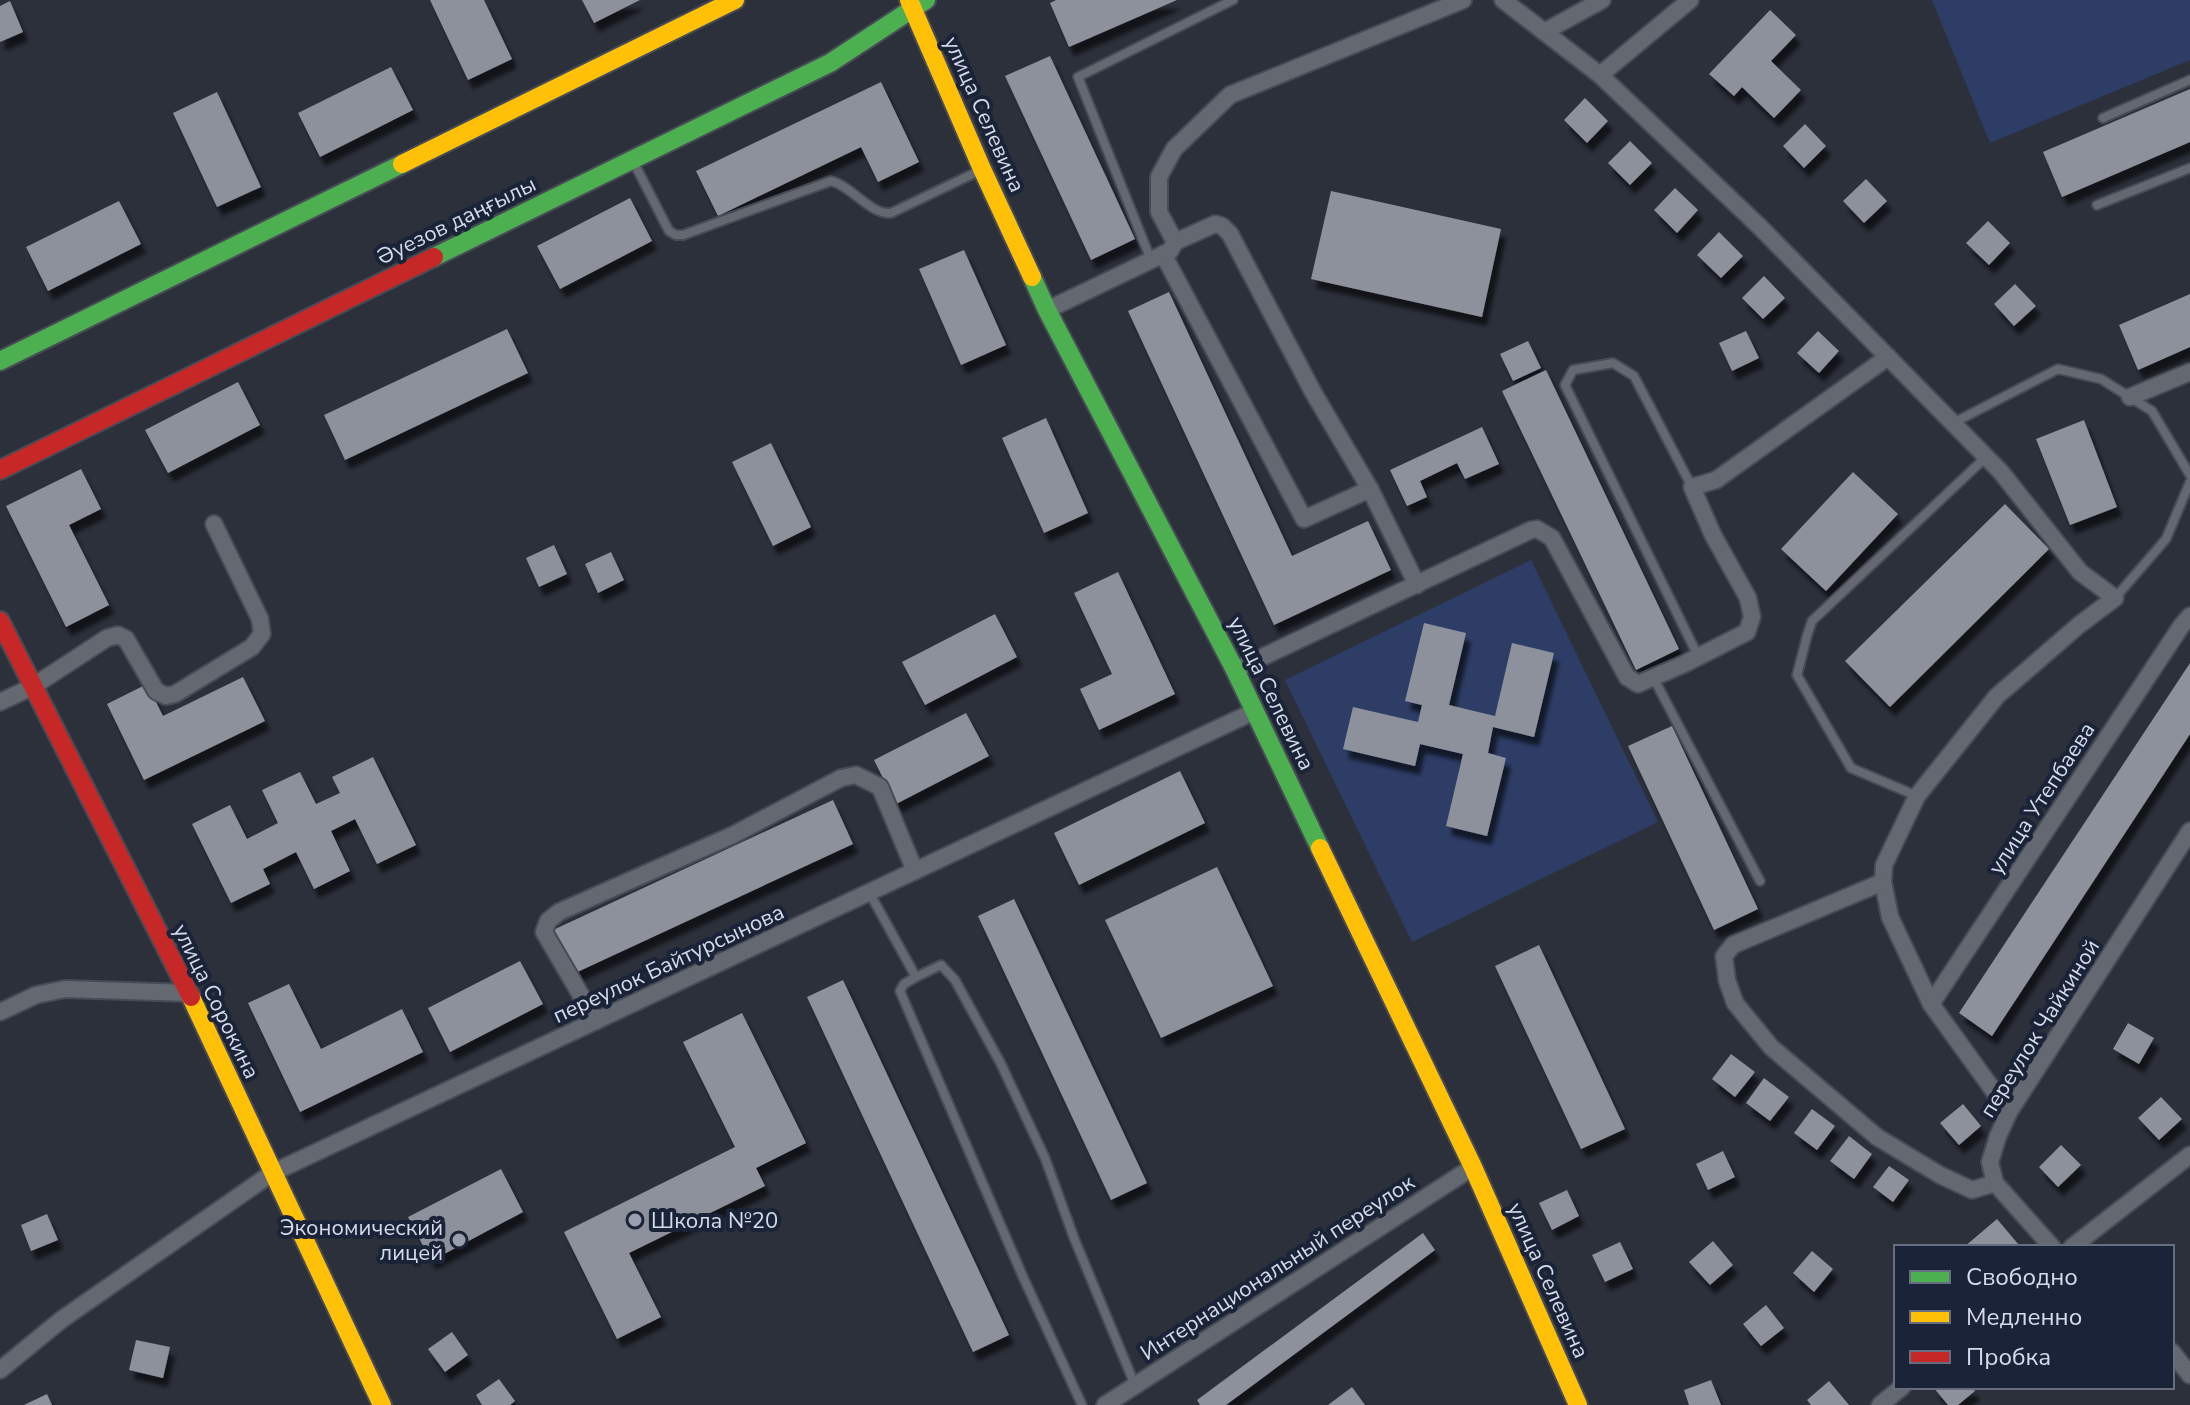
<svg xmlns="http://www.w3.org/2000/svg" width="2190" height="1405" font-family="'Nunito Sans',sans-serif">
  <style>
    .green { fill: #2d3d66 }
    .building { fill: #8c919c; filter: url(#shadow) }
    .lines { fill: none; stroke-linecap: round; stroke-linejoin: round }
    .lane-casing { stroke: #474b56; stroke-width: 12 }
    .street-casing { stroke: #474b56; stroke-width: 20 }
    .fast-casing { stroke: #474b56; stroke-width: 22 }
    .slow-casing { stroke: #474b56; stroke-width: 22 }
    .jam-casing { stroke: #474b56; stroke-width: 22 }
    .lane { stroke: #646871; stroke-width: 8 }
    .street { stroke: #646871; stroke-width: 16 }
    .fast { stroke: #4caf50; stroke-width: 18 }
    .slow { stroke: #ffc107; stroke-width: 18 }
    .jam { stroke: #c62828; stroke-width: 18 }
    .poi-dot { fill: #9a9fad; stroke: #1a2338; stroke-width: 3 }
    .labels { text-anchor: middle; stroke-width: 8; stroke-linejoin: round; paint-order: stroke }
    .street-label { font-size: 22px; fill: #d5dbea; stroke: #1a2338 }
    .poi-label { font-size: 22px; fill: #d5dbea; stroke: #1a2338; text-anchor: start }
  </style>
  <defs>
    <filter id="shadow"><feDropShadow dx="5" dy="9" stdDeviation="2" flood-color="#0009"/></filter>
  </defs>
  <rect width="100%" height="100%" fill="#2b303b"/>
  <g class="green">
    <polygon points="1932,0 2190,0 2190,60 1990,143"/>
    <polygon points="1531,560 1658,822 1412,942 1285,680"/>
  </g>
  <g class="building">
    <polygon points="430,0 484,0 512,59 468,80"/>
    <polygon points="582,0 640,0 594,23"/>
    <polygon points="1056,0 1177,0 1069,47 1050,3"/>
    <polygon points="10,1 23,32 0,42 0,6"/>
    <polygon points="1770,10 1796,35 1771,61 1801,90 1774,118 1742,87 1734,96 1709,74"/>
    <polygon points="1050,56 1135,239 1091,260 1005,76"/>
    <polygon points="391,67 413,110 320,157 298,113"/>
    <polygon points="881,82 919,162 878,182 861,147 718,216 696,171"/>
    <polygon points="2190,89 2190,142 2062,197 2043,152"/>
    <polygon points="217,92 261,187 217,207 173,113"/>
    <polygon points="1585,98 1608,121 1587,143 1564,120"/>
    <polygon points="1805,124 1826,146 1804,168 1783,146"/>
    <polygon points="1630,141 1652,163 1630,185 1608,163"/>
    <polygon points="1866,179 1887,201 1864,223 1843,201"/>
    <polygon points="1675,188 1698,210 1677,233 1654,210"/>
    <polygon points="1331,191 1501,229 1482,317 1311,279"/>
    <polygon points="630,198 652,241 560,289 537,246"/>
    <polygon points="119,201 141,244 48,291 26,247"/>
    <polygon points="1988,221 2010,243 1989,265 1966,243"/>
    <polygon points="1719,232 1743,256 1721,278 1697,255"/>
    <polygon points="964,250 1006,345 961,365 919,269"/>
    <polygon points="1764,276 1785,298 1763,319 1742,298"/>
    <polygon points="2015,284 2036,306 2014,326 1994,304"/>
    <polygon points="1169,292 1292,556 1368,521 1391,570 1274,625 1128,311"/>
    <polygon points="2190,294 2190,347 2138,370 2119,325"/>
    <polygon points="507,329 528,373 345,460 324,415"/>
    <polygon points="1746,331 1759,358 1732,371 1719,343"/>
    <polygon points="1818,331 1839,351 1819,373 1797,353"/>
    <polygon points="1528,341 1541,368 1513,381 1500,354"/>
    <polygon points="1546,370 1679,649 1636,670 1502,391"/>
    <polygon points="238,382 260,425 168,473 145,430"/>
    <polygon points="1046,418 1088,513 1044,533 1002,438"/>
    <polygon points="2084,420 2117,507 2070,525 2036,439"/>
    <polygon points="1482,427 1499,464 1465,479 1457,463 1420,481 1427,497 1407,506 1390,470"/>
    <polygon points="771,443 811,527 773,546 732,462"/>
    <polygon points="81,469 101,509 69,525 109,605 66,627 6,506"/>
    <polygon points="1853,472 1898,514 1826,591 1781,549"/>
    <polygon points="2005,504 2049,549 1890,707 1845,661"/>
    <polygon points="554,545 567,574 539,587 526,558"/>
    <polygon points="611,552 624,580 598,593 585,564"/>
    <polygon points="1118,572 1175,694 1099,730 1080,689 1112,674 1074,593"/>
    <polygon points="995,614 1017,657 925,705 902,662"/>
    <polygon points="1424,623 1466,633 1449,705 1495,716 1512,643 1554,653 1534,737 1493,727 1488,753 1506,758 1487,836 1446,826 1463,754 1420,744 1415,766 1343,749 1353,707 1418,722 1422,705 1405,701"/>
    <polygon points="2190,663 2190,734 1992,1036 1959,1013"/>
    <polygon points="243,677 265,721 144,780 107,704 147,684 163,716"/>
    <polygon points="966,713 989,756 896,804 874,760"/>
    <polygon points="1672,726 1758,909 1714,930 1628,746"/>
    <polygon points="373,757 416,845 377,864 355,819 331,831 350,871 314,889 296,852 263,869 270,884 231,903 192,824 230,805 247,839 278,823 262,790 300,772 316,804 340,793 332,777"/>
    <polygon points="1180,771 1205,823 1079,885 1054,833"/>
    <polygon points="833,800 853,844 573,974 553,930"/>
    <polygon points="1217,867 1273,986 1161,1038 1105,920"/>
    <polygon points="1014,899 1147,1183 1111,1200 978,916"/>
    <polygon points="1539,945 1625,1129 1581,1149 1495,966"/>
    <polygon points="520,961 543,1004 450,1052 428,1008"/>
    <polygon points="843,980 1009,1335 973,1352 807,997"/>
    <polygon points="289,984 321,1049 402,1009 423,1052 300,1112 248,1003"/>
    <polygon points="742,1013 806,1143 756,1168 765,1186 629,1253 661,1317 617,1339 564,1232 735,1147 683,1042"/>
    <polygon points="2128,1023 2154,1038 2139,1064 2113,1049"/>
    <polygon points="1731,1054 1755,1072 1735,1097 1712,1079"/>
    <polygon points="1764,1078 1789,1097 1770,1121 1746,1103"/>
    <polygon points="2161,1097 2182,1119 2159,1140 2138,1118"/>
    <polygon points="1963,1104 1981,1126 1959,1145 1940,1123"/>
    <polygon points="1812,1109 1835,1126 1817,1150 1794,1133"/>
    <polygon points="1849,1136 1872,1154 1854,1179 1830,1161"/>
    <polygon points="2061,1145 2081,1165 2058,1187 2039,1167"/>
    <polygon points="1723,1151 1735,1177 1708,1190 1696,1164"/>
    <polygon points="1889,1166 1909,1180 1893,1202 1873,1187"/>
    <polygon points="501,1169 523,1212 431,1261 408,1217"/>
    <polygon points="1567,1190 1579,1216 1552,1230 1539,1203"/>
    <polygon points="47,1214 58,1240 31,1251 21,1225"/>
    <polygon points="1997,1219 2019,1245 1964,1247"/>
    <polygon points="1423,1233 1435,1250 1226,1405 1200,1405 1197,1400"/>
    <polygon points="1713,1241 1733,1265 1710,1285 1689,1262"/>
    <polygon points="1620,1242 1633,1269 1605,1282 1592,1255"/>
    <polygon points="1812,1251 1833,1269 1814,1292 1793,1273"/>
    <polygon points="1766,1305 1784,1328 1761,1346 1743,1324"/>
    <polygon points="452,1332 468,1355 445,1372 428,1349"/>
    <polygon points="136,1340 170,1347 163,1378 129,1370"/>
    <polygon points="499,1379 515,1401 510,1405 482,1405 476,1395"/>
    <polygon points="1711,1380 1721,1405 1689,1405 1684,1390"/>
    <polygon points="1829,1381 1849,1405 1811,1405 1807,1400"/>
    <polygon points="1352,1387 1365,1405 1328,1405"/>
    <polygon points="1933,1387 1972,1387 1975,1391 1958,1405 1948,1405"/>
    <polygon points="47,1394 52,1405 24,1405"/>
  </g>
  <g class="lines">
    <g class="lane-casing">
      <g id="lane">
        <polyline points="2103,118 2190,80"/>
        <path d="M633,161l36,70 7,4h7l148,-54c21,5 39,34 60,32l90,-43"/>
        <polyline points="2097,205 2190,168"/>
        <polyline points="1151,260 1078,77 1233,0"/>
        <polyline points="1953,423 2058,369 2101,379 2152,411 2190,475"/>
        <polyline points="1692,487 1634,376 1613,363 1573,370 1565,385 1698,656"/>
        <polyline points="2115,598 2166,539 2190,482"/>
        <polyline points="1653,677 1760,881"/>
        <polyline points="1917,796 1851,768 1797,675 1807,636 1812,621 1986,457"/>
        <polyline points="869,892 916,977 904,984 900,991 1023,1277 1082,1405"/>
        <polyline points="916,977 941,965 955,980 1001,1064 1045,1158 1074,1238 1135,1385"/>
      </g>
    </g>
    <g class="street-casing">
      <g id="street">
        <polyline points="1503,0 1600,75 1760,227 2001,472 2080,572 2115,598 2079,625 1997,696 1917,796 1884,865 1883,882 1890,917 1931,1004 2009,1112"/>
        <polyline points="1544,32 1602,0"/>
        <polyline points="1600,75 1690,0"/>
        <polyline points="1175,242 1215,224 1222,226 1230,234 1313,392 1370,489 1417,585"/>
        <polyline points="1163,254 1304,519 1370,489"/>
        <polyline points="1047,310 1170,251 1175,242 1159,212 1159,177 1174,149 1230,95 1463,0"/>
        <polyline points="2130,397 2190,372"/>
        <polyline points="1235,670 1531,530 1537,529 1552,538 1627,677 1638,684 1684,664 1747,632 1752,617 1748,598 1713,535 1692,487 1716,480 1888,357"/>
        <polyline points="0,702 32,687 107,638 118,635 126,639 156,691 166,696 175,694 252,647 262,634 260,619 214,524"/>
        <polyline points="1883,882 1733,945 1724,956 1727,980 1735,1003 1771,1047 1877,1137 1940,1175 1972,1190 1995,1183"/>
        <polyline points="1931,1004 2182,625 2190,616"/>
        <polyline points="0,1012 36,995 65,989 189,993"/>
        <polyline points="596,1021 544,932 548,921 559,912 733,835 841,778 856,775 880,787 915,871"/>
        <polyline points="2052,1247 1995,1183 1990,1162 1998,1136 2009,1112 2190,831"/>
        <polyline points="2072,1247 2190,1155"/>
        <polyline points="2172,1352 2190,1375"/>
        <polyline points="0,1370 61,1320 272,1173 1255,711"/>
        <polyline points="1105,1405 1473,1167"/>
        <polyline points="1880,1405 1902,1387"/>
      </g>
    </g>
    <g class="fast-casing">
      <g id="fast">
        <polyline points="434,257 830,63 926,0"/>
        <polyline points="1032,277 1047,310 1235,670 1320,848"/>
        <polyline points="0,361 402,164"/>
      </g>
    </g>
    <g class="slow-casing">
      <g id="slow">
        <polyline points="909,0 982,169 1032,277"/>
        <polyline points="402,164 735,0"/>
        <polyline points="1320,848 1473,1167 1578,1405"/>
        <polyline points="191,997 382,1405"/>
      </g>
    </g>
    <g class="jam-casing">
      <g id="jam">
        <polyline points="0,470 434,257"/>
        <polyline points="0,621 191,997"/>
      </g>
    </g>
    <use href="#lane" class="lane"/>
    <use href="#street" class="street"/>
    <use href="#fast" class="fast"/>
    <use href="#slow" class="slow"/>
    <use href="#jam" class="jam"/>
  </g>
  <g class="poi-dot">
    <circle cx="635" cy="1220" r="8"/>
    <circle cx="459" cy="1240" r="8"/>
  </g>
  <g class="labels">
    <g class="street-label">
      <text transform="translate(985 114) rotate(66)" y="8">улица Селевина</text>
      <text transform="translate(456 220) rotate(-26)" y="8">Әуезов даңғылы</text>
      <text transform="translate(1272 693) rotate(64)" y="8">улица Селевина</text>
      <text transform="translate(2041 798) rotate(-57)" y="8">улица Утепбаева</text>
      <text transform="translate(668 963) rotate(-25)" y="8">переулок Байтурсынова</text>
      <text transform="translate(217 1001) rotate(64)" y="8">улица Сорокина</text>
      <text transform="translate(2039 1028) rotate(-58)" y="8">переулок Чайкиной</text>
      <text transform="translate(1277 1267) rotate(-33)" y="8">Интернациональный переулок</text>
      <text transform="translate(1549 1280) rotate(66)" y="8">улица Селевина</text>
    </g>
    <g class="poi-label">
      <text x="651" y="1228">Школа №20</text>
      <text x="443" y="1235" text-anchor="end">Экономический<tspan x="443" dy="25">лицей</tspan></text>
    </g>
  </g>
  <rect x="1894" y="1245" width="280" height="144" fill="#1a2338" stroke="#656d7f" stroke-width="2"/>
  <rect x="1910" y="1271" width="40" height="12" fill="#4caf50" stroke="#656d7f" stroke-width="2"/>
  <text x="1966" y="1285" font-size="24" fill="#d5dbea">Свободно</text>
  <rect x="1910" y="1311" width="40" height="12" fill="#ffc107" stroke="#656d7f" stroke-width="2"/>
  <text x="1966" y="1325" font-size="24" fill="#d5dbea">Медленно</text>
  <rect x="1910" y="1351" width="40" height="12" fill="#c62828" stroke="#656d7f" stroke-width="2"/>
  <text x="1966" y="1365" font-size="24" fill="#d5dbea">Пробка</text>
</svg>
